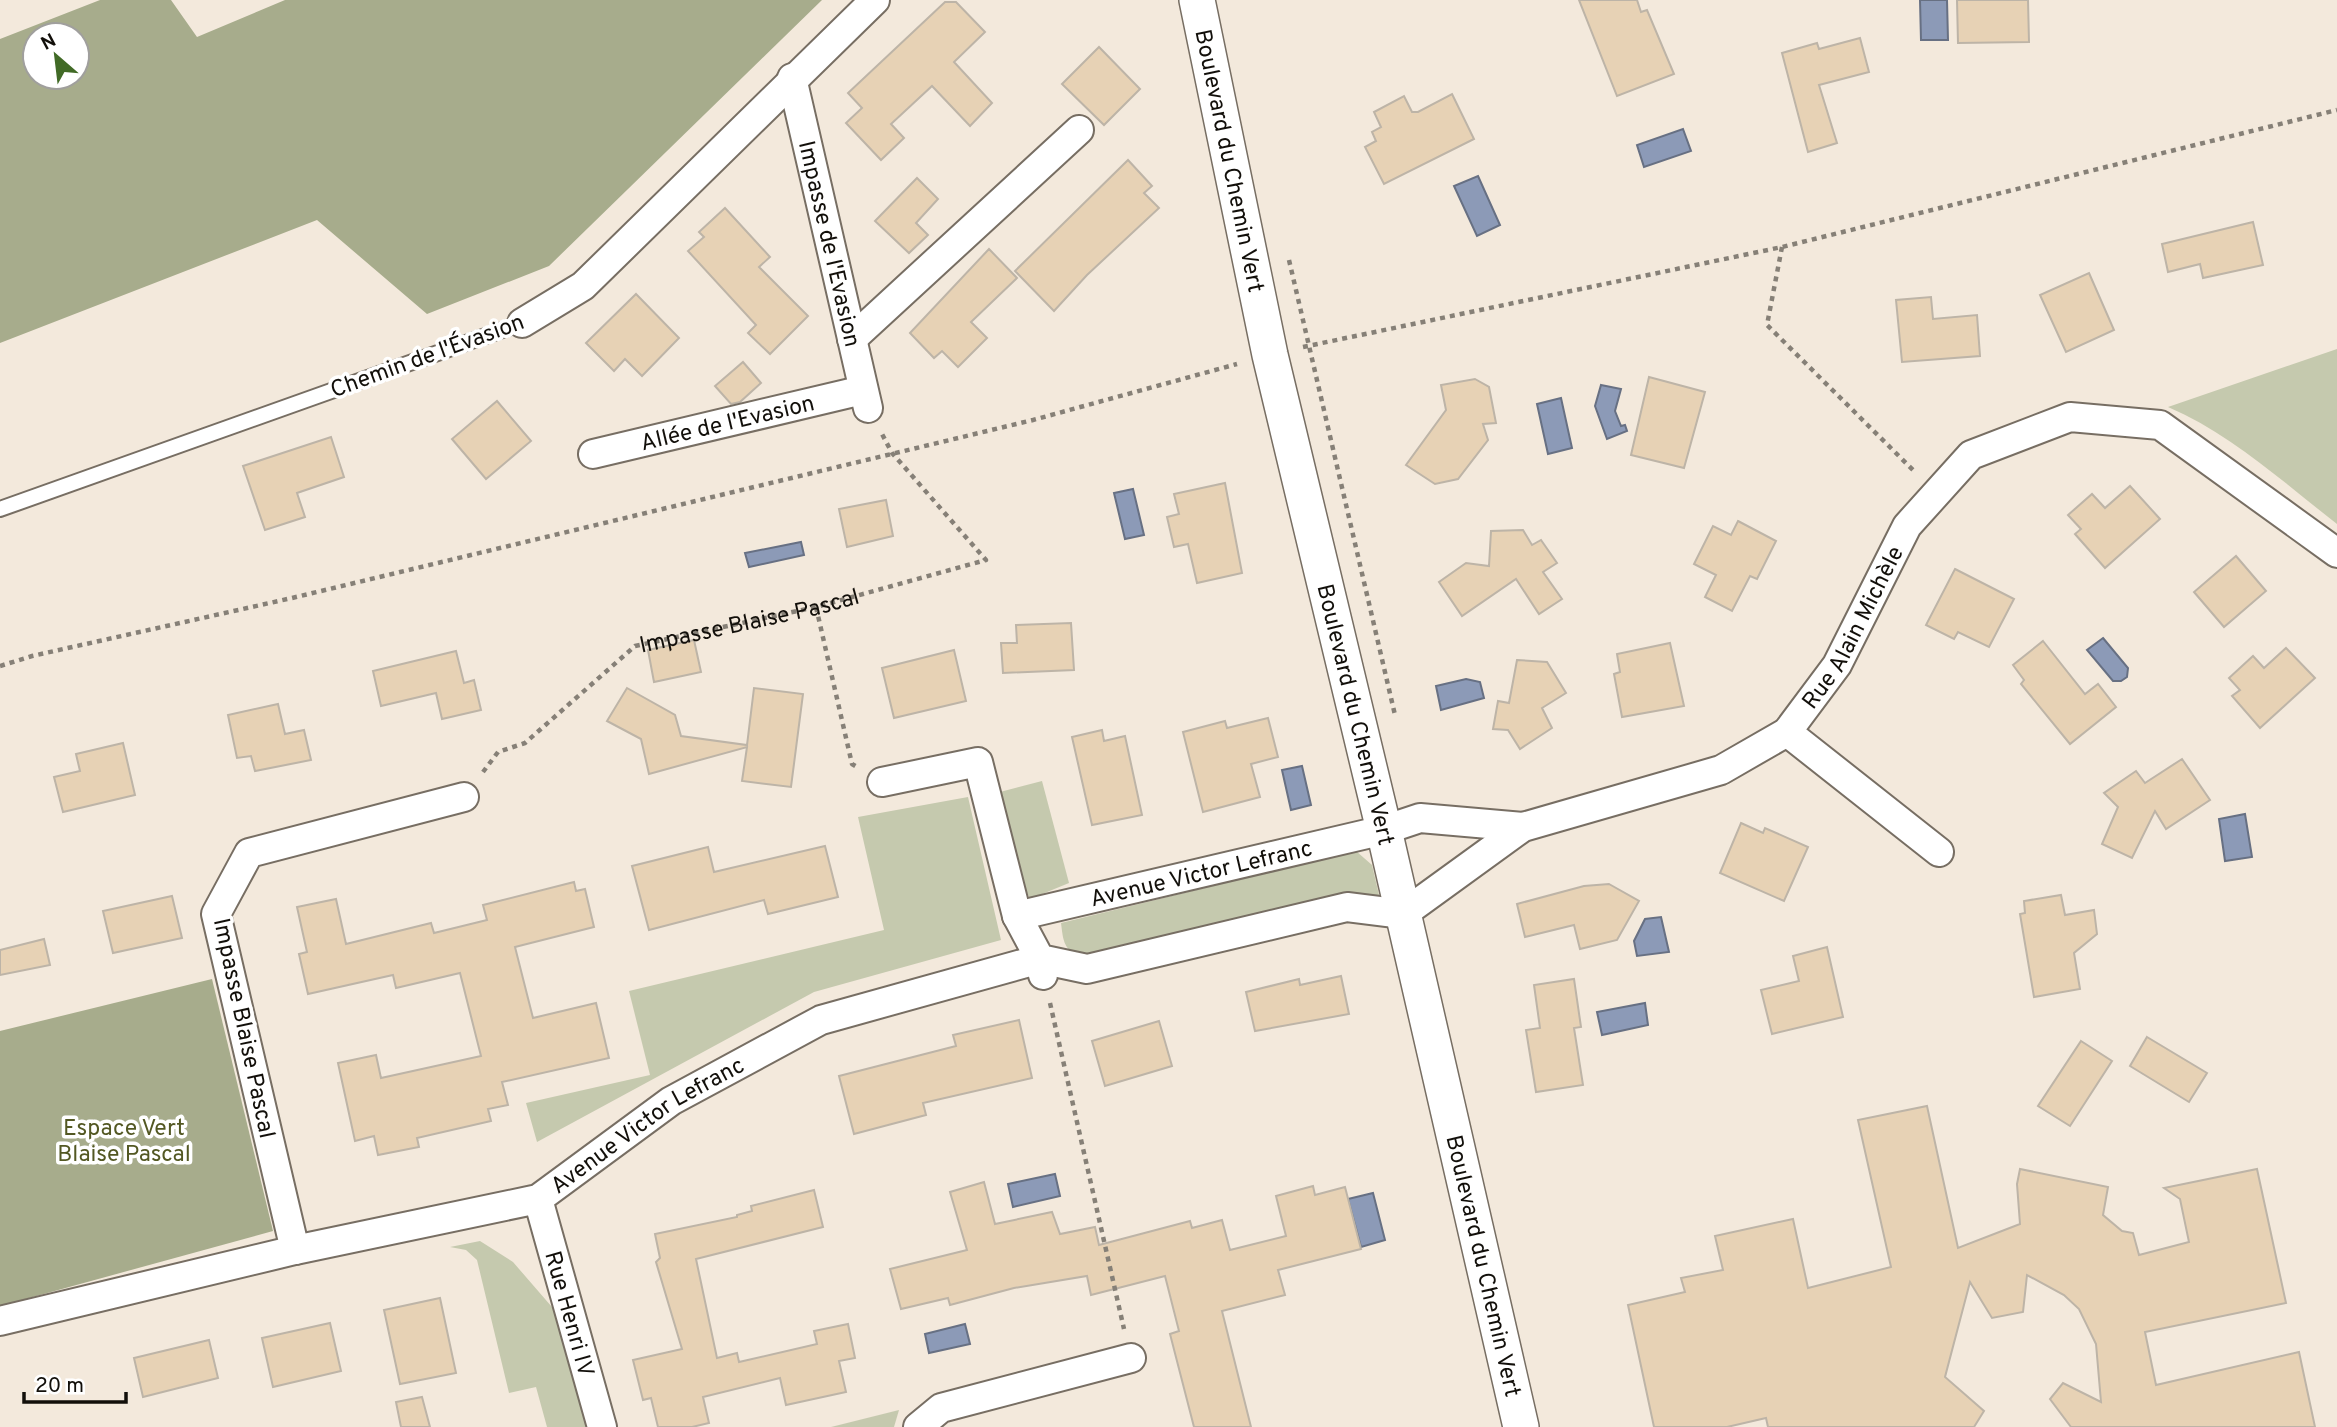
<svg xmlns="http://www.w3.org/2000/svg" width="2337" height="1427" font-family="Overpass,sans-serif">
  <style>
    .green { fill: #c5c9ae }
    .forest { fill: #a7ac8c; fill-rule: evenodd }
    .water { fill: #8c9ab7; stroke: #677083; stroke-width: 2 }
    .building { fill: #e7d2b5; stroke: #bdb4a7; stroke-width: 2 }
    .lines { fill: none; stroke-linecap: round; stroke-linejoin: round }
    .service-casing { stroke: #776e63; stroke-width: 18 }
    .minor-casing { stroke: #776e63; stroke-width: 32 }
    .tertiary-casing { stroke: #776e63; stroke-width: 38 }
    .path { stroke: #868077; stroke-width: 4.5; stroke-dasharray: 5 5; stroke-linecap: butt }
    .service { stroke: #fff; stroke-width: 14 }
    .minor { stroke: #fff; stroke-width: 28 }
    .tertiary { stroke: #fff; stroke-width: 35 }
    .labels { text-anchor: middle; stroke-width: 7; stroke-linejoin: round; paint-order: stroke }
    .street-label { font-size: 23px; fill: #120f0a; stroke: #fff }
    .park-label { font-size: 23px; fill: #535823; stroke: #fff }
  </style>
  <rect width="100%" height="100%" fill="#f3e9dc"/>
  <g class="green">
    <path d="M2337,349v175c-54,-42 -106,-90 -169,-117z"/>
    <polygon points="1042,781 1069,883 1030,899 1019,875 1000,792"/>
    <polygon points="968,797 1001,940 814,992 537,1142 526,1103 650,1075 629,991 884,930 858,817"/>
    <path d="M1356,851l16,14 7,30 -9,4 -22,-3 -271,60c-14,-8 -14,-18 -16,-33z"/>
    <polygon points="480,1241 513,1262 558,1314 589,1427 547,1427 536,1387 509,1393 477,1260 466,1250 450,1247"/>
    <polygon points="899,1410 894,1427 831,1427"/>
  </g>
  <g class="forest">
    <path d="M100,0h71l26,37 88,-37h537l-273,266 -122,48 -110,-94 -317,123v-304zM77,35v42h-42v-42z"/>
    <polygon points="212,979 273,1231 0,1306 0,1031"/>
  </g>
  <g class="water">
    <polygon points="1920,0 1947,0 1948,40 1921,40"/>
    <polygon points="1683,129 1691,151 1644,167 1637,145"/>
    <polygon points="1478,176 1500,225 1477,236 1454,186"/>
    <polygon points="1601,385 1621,389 1615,411 1621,426 1625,425 1627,431 1607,439 1595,406"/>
    <polygon points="1561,398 1572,448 1548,454 1537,404"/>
    <polygon points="1133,489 1144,535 1125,539 1114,493"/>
    <polygon points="801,542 804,555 749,567 745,553"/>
    <polygon points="2103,638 2128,668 2127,677 2121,681 2113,681 2087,650"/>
    <polygon points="1466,679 1480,682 1484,698 1441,710 1436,686"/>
    <polygon points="1302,766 1311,805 1291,810 1282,770"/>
    <polygon points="2245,814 2252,857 2225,861 2219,819"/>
    <polygon points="1661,917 1669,952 1637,956 1634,941 1645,919"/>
    <polygon points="1645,1003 1648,1025 1602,1035 1597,1012"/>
    <polygon points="1055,1174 1060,1196 1013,1207 1008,1184"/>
    <polygon points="1373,1193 1385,1240 1361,1247 1348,1199"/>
    <polygon points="965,1324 970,1344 929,1353 925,1334"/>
  </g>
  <g class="building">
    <polygon points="1579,0 1637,0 1641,12 1647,10 1674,74 1617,96"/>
    <polygon points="1957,0 2028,0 2029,42 1958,43"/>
    <polygon points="945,2 956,2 985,32 954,62 992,103 970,126 932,86 891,124 904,138 881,160 846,123 862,108 848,93"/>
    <polygon points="1860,38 1869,72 1819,85 1837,143 1808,152 1782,53 1817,43 1819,49"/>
    <polygon points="1099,47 1140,89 1104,125 1062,84"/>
    <polygon points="1452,94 1474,139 1384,184 1365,147 1376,141 1372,132 1381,127 1374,112 1404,96 1412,112 1418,112"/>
    <polygon points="1128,160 1152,186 1144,193 1159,208 1087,275 1054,311 1015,271"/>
    <polygon points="917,178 938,199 916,223 928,235 909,253 875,221"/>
    <polygon points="725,208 770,257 759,267 808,316 770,354 748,333 756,325 688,251 704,237 699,232"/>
    <polygon points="2253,222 2263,265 2203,278 2200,264 2168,272 2162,244"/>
    <polygon points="989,249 1017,278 971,322 987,338 958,367 942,351 934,358 910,333"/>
    <polygon points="2089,273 2114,330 2066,352 2040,295"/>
    <polygon points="636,294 679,338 642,376 625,359 614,371 586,343"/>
    <polygon points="1931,297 1933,319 1977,315 1980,356 1902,362 1896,300"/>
    <polygon points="743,362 761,383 740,402 731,404 715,386"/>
    <polygon points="1649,377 1705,392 1684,468 1631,455"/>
    <polygon points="1475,379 1489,387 1496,423 1483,424 1488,440 1458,479 1435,484 1406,465 1446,410 1441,385"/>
    <polygon points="497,401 531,441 486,479 452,439"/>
    <polygon points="331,437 344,477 297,493 305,517 265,530 243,466"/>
    <polygon points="1225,483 1242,573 1197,583 1188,544 1174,547 1167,517 1179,514 1174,494"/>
    <polygon points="2130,486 2160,519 2105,568 2075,534 2081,529 2068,515 2092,494 2105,508"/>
    <polygon points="886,500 893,536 847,547 839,509"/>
    <polygon points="1738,521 1776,541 1757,579 1750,576 1732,611 1705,597 1716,575 1694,564 1713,526 1731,535"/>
    <polygon points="1523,530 1532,545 1541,540 1557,563 1543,572 1562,599 1539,614 1516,579 1462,616 1439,582 1466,563 1489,566 1491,531"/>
    <polygon points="2236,556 2266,591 2224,627 2194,592"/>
    <polygon points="1955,569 2014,599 1989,647 1958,632 1954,639 1926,625"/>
    <polygon points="1071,623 1074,670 1003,673 1001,643 1017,643 1016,625"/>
    <polygon points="694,640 701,672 654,682 648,650"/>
    <polygon points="2043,641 2085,694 2098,684 2116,707 2070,744 2021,684 2024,680 2013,665"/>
    <polygon points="1670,643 1684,706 1622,717 1614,674 1620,672 1617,654"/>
    <polygon points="2286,648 2315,678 2260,728 2232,696 2240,690 2229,678 2253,656 2264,668"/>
    <polygon points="954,650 966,701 894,718 882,668"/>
    <polygon points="456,651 464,683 474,680 481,710 442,719 436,693 381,706 373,671"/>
    <polygon points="1517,660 1547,662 1566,693 1542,708 1552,728 1520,749 1508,730 1493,729 1498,701 1509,703"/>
    <polygon points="627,688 675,715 681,736 747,745 754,688 803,694 791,787 742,781 747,747 649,774 641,739 607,721"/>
    <polygon points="278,704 285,734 304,730 311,760 255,771 251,756 237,758 228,715"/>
    <polygon points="1268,718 1278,757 1251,764 1260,797 1203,812 1183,732 1225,721 1227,728"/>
    <polygon points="1102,730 1104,741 1125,736 1142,815 1092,825 1072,737"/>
    <polygon points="123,743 135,795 63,812 54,777 80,771 76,754"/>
    <polygon points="2182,759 2210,800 2166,829 2155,811 2132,858 2102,844 2118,807 2104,793 2136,771 2145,783"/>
    <polygon points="1741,823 1763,833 1765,828 1808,847 1784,901 1720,873"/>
    <polygon points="825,846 838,897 768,914 764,900 649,930 632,866 708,847 714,872"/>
    <polygon points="574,882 576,891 585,889 594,927 515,947 533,1018 596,1003 609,1058 502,1082 508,1105 488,1109 491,1121 417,1138 419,1147 378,1155 374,1136 355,1141 338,1063 376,1055 381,1078 481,1056 460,973 396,988 393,975 308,994 299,954 307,952 297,907 336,899 346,944 431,923 434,933 487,920 483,905"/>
    <polygon points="1609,884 1639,901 1617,940 1580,949 1574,925 1525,937 1517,904 1584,886"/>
    <polygon points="2061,895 2065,915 2094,910 2097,934 2074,953 2080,989 2034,997 2020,914 2025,913 2024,901"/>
    <polygon points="172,896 182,938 113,953 103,911"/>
    <polygon points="44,939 50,965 0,975 0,950"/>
    <polygon points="1827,947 1843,1017 1772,1034 1761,990 1799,981 1793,956"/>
    <polygon points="1341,976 1349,1014 1255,1031 1246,992 1299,979 1300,985"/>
    <polygon points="1574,979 1581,1027 1574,1028 1583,1085 1536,1092 1526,1030 1540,1028 1534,985"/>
    <polygon points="1019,1020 1032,1078 923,1103 926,1115 854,1134 839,1076 956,1046 953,1035"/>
    <polygon points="1159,1021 1172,1066 1105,1086 1092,1041"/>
    <polygon points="2147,1037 2207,1073 2189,1102 2130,1066"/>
    <polygon points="2081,1041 2112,1061 2070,1126 2038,1106"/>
    <polygon points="1927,1106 1958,1248 2020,1224 2017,1184 2020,1169 2108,1187 2103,1215 2122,1231 2133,1233 2139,1255 2189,1242 2180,1199 2164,1188 2257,1169 2286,1303 2145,1332 2156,1385 2299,1352 2315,1427 2071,1427 2050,1399 2063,1383 2101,1402 2096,1344 2079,1309 2064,1295 2027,1275 2023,1312 1992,1318 1970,1282 1945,1377 1984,1411 1974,1427 1768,1427 1766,1418 1727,1427 1654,1427 1628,1305 1685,1292 1681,1278 1723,1270 1715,1236 1793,1219 1808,1288 1891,1267 1858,1120"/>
    <polygon points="984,1182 995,1224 1052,1212 1060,1234 1095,1227 1099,1245 1190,1221 1192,1228 1222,1220 1230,1250 1286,1236 1276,1196 1313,1186 1315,1195 1345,1187 1361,1249 1278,1270 1285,1295 1222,1311 1251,1427 1194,1427 1170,1334 1179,1331 1165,1276 1091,1295 1087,1276 1014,1288 950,1305 948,1298 901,1309 890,1269 967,1250 950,1192"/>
    <polygon points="814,1190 823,1227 696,1259 717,1358 737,1353 739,1362 817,1344 814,1331 848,1324 855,1358 839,1361 846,1392 786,1405 780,1378 703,1397 709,1423 692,1427 658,1427 651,1398 643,1400 633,1360 682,1349 656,1262 660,1258 655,1234 737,1217 737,1215 752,1211 751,1206"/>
    <polygon points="440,1298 456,1373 400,1384 384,1310"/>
    <polygon points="330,1323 341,1371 273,1387 262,1338"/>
    <polygon points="209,1340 218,1378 143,1397 134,1358"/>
    <polygon points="422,1397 430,1427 401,1427 396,1402"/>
  </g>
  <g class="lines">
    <g class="service-casing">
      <polyline id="service" points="0,509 522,323"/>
    </g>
    <g class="minor-casing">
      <g id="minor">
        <path id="s2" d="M792,78l76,330"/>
        <polyline points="522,323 583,286 875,0"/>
        <polyline points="852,339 1079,130"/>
        <path id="s3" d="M593,454l270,-64"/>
        <polyline points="1787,732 1939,852"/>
        <path id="s4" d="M882,782l96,-20 39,154 23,43 47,10 260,-62 56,7 120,-87 198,-57 66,-38 50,-67 70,-139 64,-71 99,-38 90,8 177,128"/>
        <path id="s5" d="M1017,916l367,-86 36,-12 103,9"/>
        <path id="s6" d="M538,1199l64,228"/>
        <polyline points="295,1250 216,914 249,853 464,797"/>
        <path id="s7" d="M0,1321l295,-71 243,-51 133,-98 150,-81 219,-61 3,16"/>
        <polyline points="918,1427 941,1408 1131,1358"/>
      </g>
    </g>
    <g class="tertiary-casing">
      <g id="tertiary">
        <path id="s8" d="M1197,0l73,355 114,475 137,597"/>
      </g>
    </g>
    <g class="path">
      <polyline points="1782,247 1767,325 1916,473"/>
      <polyline points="1289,260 1395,715"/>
      <polyline points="1303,347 1782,247 2337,110"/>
      <polyline points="816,607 852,764 857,767"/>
      <polyline points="0,666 32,656 292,598 1033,420 1237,364"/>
      <path id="s1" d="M483,772l15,-20 27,-9 110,-97 181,-39 170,-47 -94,-107 -10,-19"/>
      <polyline points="1050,1003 1124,1329"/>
    </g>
    <use href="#service" class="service"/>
    <use href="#minor" class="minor"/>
    <use href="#tertiary" class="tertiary"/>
  </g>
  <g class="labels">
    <g class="street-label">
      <text dy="8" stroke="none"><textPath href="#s8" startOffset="164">Boulevard du Chemin Vert</textPath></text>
      <text dy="8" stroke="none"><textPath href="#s2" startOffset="170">Impasse de l'Evasion</textPath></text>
      <text transform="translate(427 355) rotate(-20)" y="8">Chemin de l'Évasion</text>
      <text dy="8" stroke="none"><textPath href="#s3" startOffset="138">Allée de l'Evasion</textPath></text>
      <text dy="8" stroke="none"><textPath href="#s1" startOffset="317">Impasse Blaise Pascal</textPath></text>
      <text dy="8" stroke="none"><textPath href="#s4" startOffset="1232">Rue Alain Michèle</textPath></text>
      <text dy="8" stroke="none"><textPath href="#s8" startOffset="732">Boulevard du Chemin Vert</textPath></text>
      <text dy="8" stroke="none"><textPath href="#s5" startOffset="189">Avenue Victor Lefranc</textPath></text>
      <text transform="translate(245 1028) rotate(78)" y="8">Impasse Blaise Pascal</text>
      <text dy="8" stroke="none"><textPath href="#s7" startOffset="684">Avenue Victor Lefranc</textPath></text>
      <text dy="8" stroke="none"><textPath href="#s8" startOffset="1298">Boulevard du Chemin Vert</textPath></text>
      <text dy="8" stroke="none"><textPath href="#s6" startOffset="119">Rue Henri IV</textPath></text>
    </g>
    <g class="park-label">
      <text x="124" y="1135">Espace Vert<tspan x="124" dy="26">Blaise Pascal</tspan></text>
    </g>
  </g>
  <g transform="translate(56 56) rotate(332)"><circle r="33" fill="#ffffff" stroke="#a09f9d" stroke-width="2"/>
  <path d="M0-5L12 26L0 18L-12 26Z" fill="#416a26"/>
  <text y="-10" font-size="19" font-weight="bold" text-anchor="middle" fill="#120f0a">N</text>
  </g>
  <path d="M24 1392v10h102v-10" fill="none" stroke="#120f0a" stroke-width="3.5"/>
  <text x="35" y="1392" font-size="21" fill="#120f0a" stroke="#ffffff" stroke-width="5" paint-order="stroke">20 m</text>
</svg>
